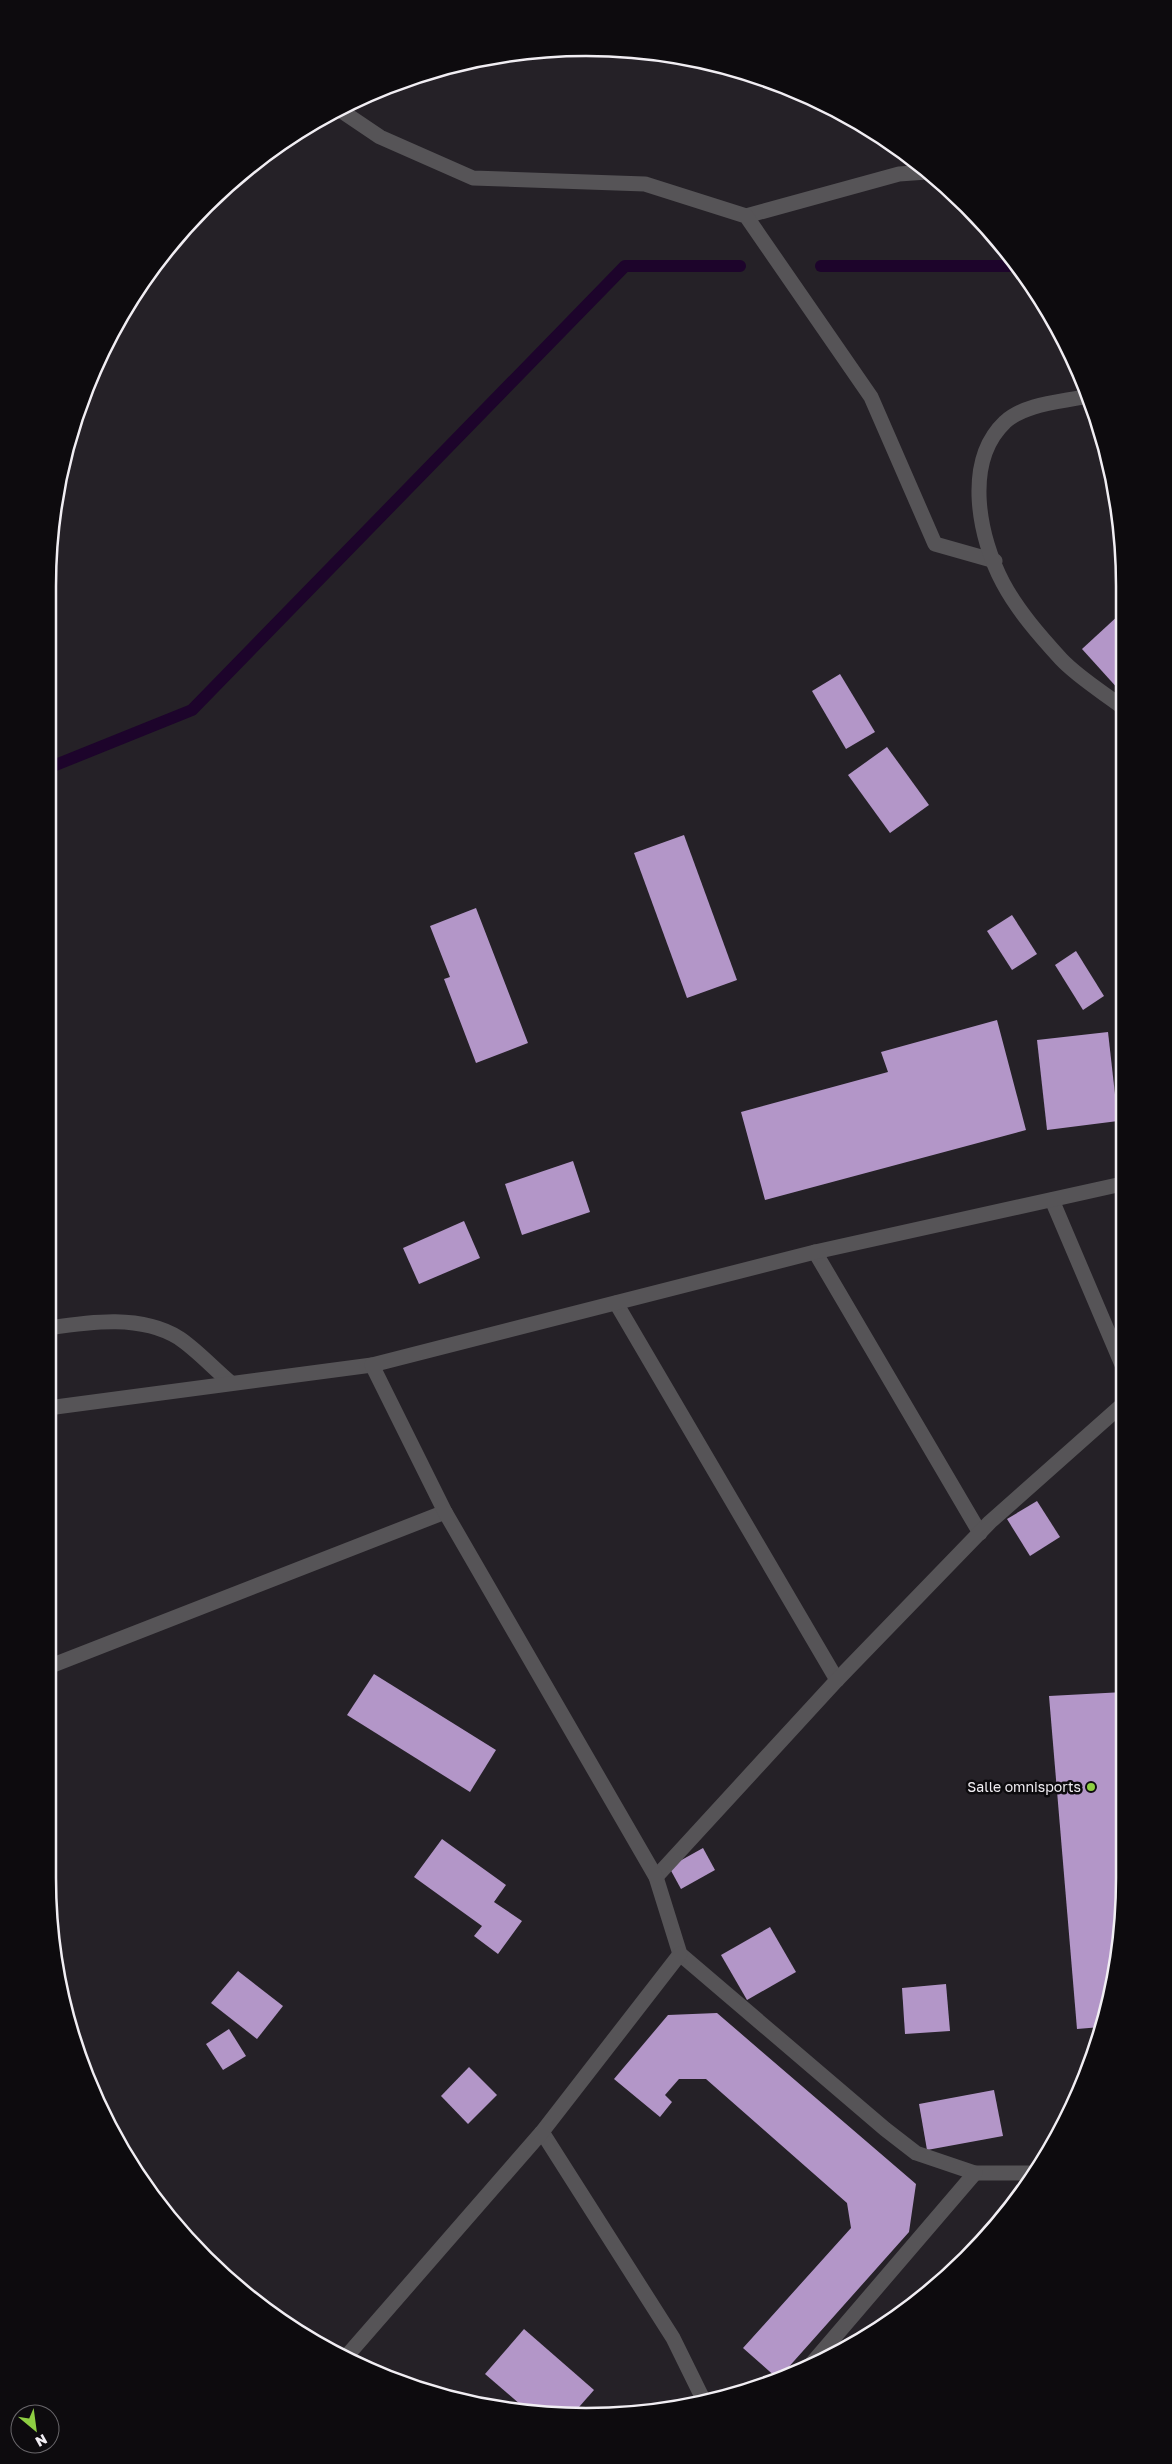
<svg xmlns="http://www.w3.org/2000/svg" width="1172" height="2464" font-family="'Golos Text',sans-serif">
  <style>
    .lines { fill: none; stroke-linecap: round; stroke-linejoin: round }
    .stream { stroke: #1d042b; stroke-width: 12 }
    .building { fill: #b396c8 }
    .service { stroke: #565457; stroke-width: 15 }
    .minor { stroke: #565457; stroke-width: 15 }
    .poi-dot { fill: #8ece43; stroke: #0d0b0e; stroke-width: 2 }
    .labels { text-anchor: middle; stroke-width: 5; stroke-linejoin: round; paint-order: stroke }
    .poi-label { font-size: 14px; fill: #f1eef3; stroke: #0d0b0e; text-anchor: end }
    .rim { fill: none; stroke: #f1eef3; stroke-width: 2.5 }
  </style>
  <rect width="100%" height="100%" fill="#252127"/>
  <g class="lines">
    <g class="stream">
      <polyline points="821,266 1018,266"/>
      <polyline points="48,768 192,710 625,266 740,266"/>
    </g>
  </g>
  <g class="building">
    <polygon points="1120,614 1120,691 1082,649"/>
    <polygon points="840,674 875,732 846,749 812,691"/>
    <polygon points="887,747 929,805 890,833 848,775"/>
    <polygon points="684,835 737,980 687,998 634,853"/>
    <polygon points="476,908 528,1043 476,1063 444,979 450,977 430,926"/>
    <polygon points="1012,915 1037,954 1012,970 987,931"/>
    <polygon points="1076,951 1104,996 1083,1010 1055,965"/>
    <polygon points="997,1020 1026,1130 765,1200 741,1112 888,1072 881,1052"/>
    <polygon points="1108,1032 1118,1121 1047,1130 1037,1040"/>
    <polygon points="573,1161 590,1212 522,1235 505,1184"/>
    <polygon points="464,1221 480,1258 419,1284 403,1248"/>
    <polygon points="1037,1501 1060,1537 1030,1556 1007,1519"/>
    <polygon points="374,1674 496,1750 470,1792 347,1715"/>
    <polygon points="1124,1692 1124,1878 1114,1983 1101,2027 1077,2029 1049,1696"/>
    <polygon points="442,1839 506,1885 494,1902 522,1921 498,1954 474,1936 482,1926 414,1877"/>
    <polygon points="703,1848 715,1870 681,1889 669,1867"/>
    <polygon points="770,1927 796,1972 747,2000 721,1955"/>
    <polygon points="238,1971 283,2006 257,2039 211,2003"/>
    <polygon points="946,1984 950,2031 905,2034 902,1988"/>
    <polygon points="717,2013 916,2184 909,2232 778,2379 743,2348 851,2228 847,2203 706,2079 679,2079 665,2095 672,2102 660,2117 614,2079 668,2015"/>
    <polygon points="229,2029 246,2056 223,2070 206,2044"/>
    <polygon points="469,2067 497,2095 468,2124 441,2096"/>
    <polygon points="994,2090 1003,2136 927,2150 919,2104"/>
    <polygon points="524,2329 594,2390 572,2415 551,2415 529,2412 485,2374"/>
  </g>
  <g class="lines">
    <polyline class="service" points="746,216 899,174 927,172"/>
    <g class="minor">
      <polyline points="340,110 380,137 473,178 645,184 746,216 871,397 935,544 995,561"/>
      <path d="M1088,396c-26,6 -62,7 -83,26 -42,40 -26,116 -2,161 15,28 37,53 58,76 17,18 40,32 60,47"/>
      <polyline points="1052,1200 1123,1367"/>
      <polyline points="815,1252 980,1533"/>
      <polyline points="616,1303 837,1680"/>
      <path d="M48,1328c41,-6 93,-14 131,10 18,12 35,31 52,45"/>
      <polyline points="48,1408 372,1365"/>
      <polyline points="48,1667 445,1512"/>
      <polyline points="656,1877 837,1680 990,1522 1123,1404"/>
      <polyline points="542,2132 673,2338 704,2401"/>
      <polyline points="1036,2173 975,2173 916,2153 885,2129 680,1954 656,1877 445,1512 372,1365 815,1252 1122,1184"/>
      <polyline points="345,2358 542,2132 680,1954"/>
      <polyline points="808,2368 975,2173"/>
    </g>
  </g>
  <circle class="poi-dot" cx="1091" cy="1787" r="5"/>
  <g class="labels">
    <g class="poi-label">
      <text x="1081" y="1792">Salle omnisports</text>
    </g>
  </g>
  <path d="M0 0H1172V2464H0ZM586 56H586A530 530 0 0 1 1116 586V1878A530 530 0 0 1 586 2408H586A530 530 0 0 1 56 1878V586A530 530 0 0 1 586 56Z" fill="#0d0b0e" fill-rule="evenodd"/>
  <path class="rim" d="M586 56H586A530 530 0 0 1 1116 586V1878A530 530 0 0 1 586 2408H586A530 530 0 0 1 56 1878V586A530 530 0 0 1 586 56Z"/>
  <g transform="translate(35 2429) rotate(151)"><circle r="24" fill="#0d0b0e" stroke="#68666a"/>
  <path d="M0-4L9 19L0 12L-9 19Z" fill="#8ece43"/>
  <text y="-8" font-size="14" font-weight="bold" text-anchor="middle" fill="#f1eef3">N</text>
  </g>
</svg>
